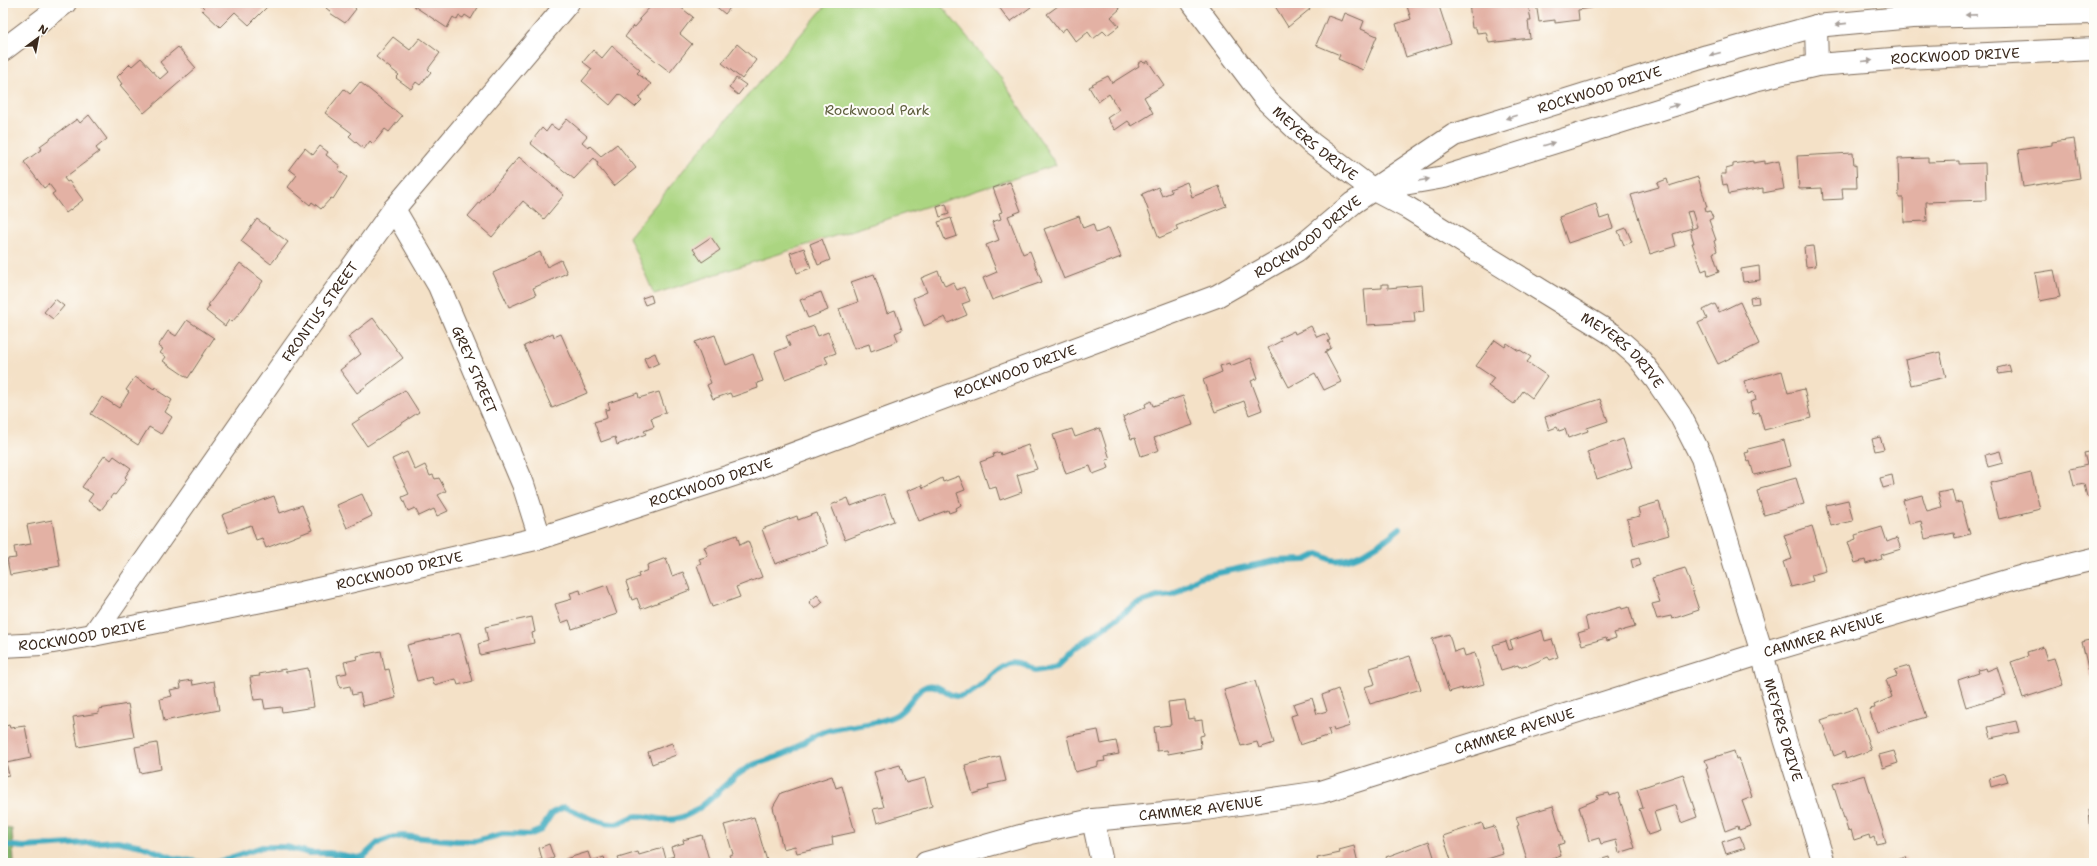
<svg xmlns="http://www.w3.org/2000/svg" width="2097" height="866" font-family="'Shantell Sans',sans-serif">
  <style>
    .green { fill: #abd581; stroke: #738050 }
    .forest { fill: #88b66f; stroke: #627046 }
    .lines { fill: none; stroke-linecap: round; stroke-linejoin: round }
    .stream { stroke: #41acc0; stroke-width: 6 }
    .building { fill: #e3b1a4 }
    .street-casing { stroke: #7c6a59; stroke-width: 24 }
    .street { stroke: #fff; stroke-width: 22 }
    .oneway { fill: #a79f9a }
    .labels { text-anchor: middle; stroke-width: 4; stroke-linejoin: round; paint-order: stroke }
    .street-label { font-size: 14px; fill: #3b2a1e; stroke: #fdfcf7 }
    .park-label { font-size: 14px; fill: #5d5d3c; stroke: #fdfcf7 }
  </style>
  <rect width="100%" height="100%" fill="#fdfcf7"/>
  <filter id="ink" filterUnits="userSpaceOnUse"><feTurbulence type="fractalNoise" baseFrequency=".025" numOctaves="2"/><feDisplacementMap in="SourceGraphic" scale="8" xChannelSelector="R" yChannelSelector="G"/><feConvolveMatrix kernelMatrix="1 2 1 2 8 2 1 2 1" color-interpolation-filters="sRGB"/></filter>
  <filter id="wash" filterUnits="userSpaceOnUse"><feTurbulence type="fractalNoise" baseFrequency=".012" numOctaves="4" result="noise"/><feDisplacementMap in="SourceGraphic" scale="16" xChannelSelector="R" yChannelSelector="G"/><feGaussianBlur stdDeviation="0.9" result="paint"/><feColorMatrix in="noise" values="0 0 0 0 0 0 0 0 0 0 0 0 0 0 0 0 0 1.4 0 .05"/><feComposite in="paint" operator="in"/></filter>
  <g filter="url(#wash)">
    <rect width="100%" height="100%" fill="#f4e1c7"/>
    <polygon class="green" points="828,3 939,3 999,75 1056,165 654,294 629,237 690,162"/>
    <polygon class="forest" points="3,828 12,829 14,863 3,863"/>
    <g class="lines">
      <g class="stream">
        <polyline points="3,845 24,847 117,841 142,846 173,858 203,863"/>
        <path d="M215,863l47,-16h24l24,6h19l29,5 6,-2 15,-14 11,-4 12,-2 55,5h19l27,-7 26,1 12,-5 11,-17 12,-6c16,6 35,18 52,17 8,-1 14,-8 22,-8 16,0 25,7 42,2 29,-9 45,-40 73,-53 11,-4 23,-7 34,-12 12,-6 24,-18 37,-21 23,-7 44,-5 68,-15 16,-6 21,-26 35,-31 12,-4 21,13 34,10 29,-6 40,-52 74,-26l22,-4 19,-19 11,-7 49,-36 21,-7 16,-2 26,-18 76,-16 31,-1 12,-6c6,1 9,5 14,6 21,4 53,-19 68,-32"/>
      </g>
    </g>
    <g id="blocks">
      <g class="building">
        <polygon points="199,3 274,3 271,6 270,4 249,25 235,12 220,27 202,10 204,8"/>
        <polygon points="330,3 356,3 353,6 356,9 345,23 330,13 331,12 326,8"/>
        <polygon points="416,3 478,3 480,4 471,19 465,15 463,18 459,16 457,20 453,17 447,28 414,6"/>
        <polygon points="654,3 675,3 693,17 680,34 692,44 670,72 625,37 633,26 635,27 641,20 639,19"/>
        <polygon points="712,3 734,3 725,14"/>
        <polygon points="996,3 1028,3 1031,7 1010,22"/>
        <polygon points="1062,3 1116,3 1120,9 1111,17 1119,26 1107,35 1103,31 1093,39 1088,32 1076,42 1066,28 1061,32 1047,14"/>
        <polygon points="1267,3 1306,3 1310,9 1288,27 1273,3 1270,6"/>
        <polygon points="1406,3 1438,3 1451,43 1406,57 1396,24 1411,19"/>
        <polygon points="1469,3 1528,3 1531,21 1528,21 1530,38 1489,43 1486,32 1477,33 1476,28 1472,28"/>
        <polygon points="1536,3 1595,3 1596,7 1578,10 1579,20 1555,23 1555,20 1539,22"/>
        <polygon points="1345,13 1364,21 1361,29 1377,36 1363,70 1338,59 1340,55 1316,45 1328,16 1342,21"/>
        <polygon points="393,37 410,50 420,38 440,53 428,69 431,72 420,85 416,82 411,89 396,78 399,75 376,57"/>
        <polygon points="737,44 756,60 742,79 722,63"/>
        <polygon points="612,46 640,70 637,73 651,84 639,98 642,100 635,107 619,94 610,105 582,81 592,69 583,62 593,50 602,58"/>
        <polygon points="178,47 196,68 144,113 120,85 122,84 117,77 130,64 132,66 141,58 160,79 168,72 160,62"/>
        <polygon points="1142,61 1144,63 1148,61 1164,85 1144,97 1153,113 1132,126 1128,121 1115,130 1107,118 1119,110 1109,94 1098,102 1089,87 1093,85 1092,84 1108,76 1112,83 1139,66 1138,64"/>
        <polygon points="736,78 746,85 738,95 729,88"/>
        <polygon points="360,82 402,116 389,132 385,129 373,144 370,141 364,149 349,136 352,133 325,113 344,89 350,94"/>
        <polygon points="89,115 107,139 96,148 99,152 64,178 67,182 69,181 83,200 66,213 52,194 55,192 49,184 44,188 24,162 42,149 40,146 77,119 80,123"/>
        <polygon points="567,119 587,136 582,142 589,148 590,146 601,156 617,144 636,168 614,186 597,165 598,163 594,158 574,179 530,143 542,128 546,132 551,125 558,130"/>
        <polygon points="2074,139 2080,178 2023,187 2018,150 2052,145 2052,142"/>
        <polygon points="320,146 328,152 326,155 340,166 338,170 347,177 333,199 331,198 321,209 312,202 310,205 288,187 297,175 289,169 305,148 313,155"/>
        <polygon points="1853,153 1854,166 1856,165 1857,188 1842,188 1843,199 1823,200 1822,188 1799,189 1797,156"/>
        <polygon points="519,157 564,195 544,219 523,201 492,237 468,216"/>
        <polygon points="1928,158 1928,162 1959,161 1959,164 1985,163 1986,200 1926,202 1927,221 1904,222 1903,198 1899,198 1898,159"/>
        <polygon points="1753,161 1753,163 1765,161 1765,164 1779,161 1784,189 1763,193 1763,188 1729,194 1727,184 1723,185 1721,174 1726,174 1726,169 1733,167 1733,164"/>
        <polygon points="1698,177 1707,207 1705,207 1706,212 1710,211 1713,218 1709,220 1716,240 1714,241 1717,251 1713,253 1719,272 1708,276 1707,269 1702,271 1692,243 1694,243 1690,230 1697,227 1692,211 1687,212 1692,228 1673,234 1676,246 1650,254 1631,195 1659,187 1657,183 1667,179 1669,186"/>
        <polygon points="1010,182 1021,211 1008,216 1023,254 1030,251 1042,282 992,300 983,278 997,272 986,245 999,240 992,222 1001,219 999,213 1002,212 993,188"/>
        <polygon points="1187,182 1192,197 1219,186 1226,206 1176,226 1178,230 1159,238 1142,194 1158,187 1162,196 1172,192 1170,189"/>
        <polygon points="946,204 949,214 940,217 937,207"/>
        <polygon points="1596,204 1600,219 1609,216 1613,228 1568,243 1559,217"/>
        <polygon points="1079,216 1083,228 1093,224 1096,233 1109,228 1121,257 1064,279 1044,229"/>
        <polygon points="951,218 957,236 945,240 938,222"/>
        <polygon points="257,219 288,242 271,264 241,241"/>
        <polygon points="1626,228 1632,242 1624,245 1618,231"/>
        <polygon points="711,237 720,250 702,262 693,249"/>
        <polygon points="822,239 830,260 818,265 810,244"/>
        <polygon points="1813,246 1816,266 1806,267 1804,247"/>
        <polygon points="804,248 811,268 797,273 790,253"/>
        <polygon points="540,252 547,267 561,260 567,273 533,288 536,295 509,307 493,273"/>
        <polygon points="240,263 263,281 239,314 232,322 229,320 225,326 206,311 210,306 208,305"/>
        <polygon points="1759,266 1760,280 1743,282 1741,269"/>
        <polygon points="2054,270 2060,297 2040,301 2035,273"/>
        <polygon points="938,271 945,286 953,282 957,290 964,287 970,301 962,304 967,315 948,323 945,317 924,326 913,298 927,292 921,278"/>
        <polygon points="874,274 887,313 895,310 902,330 895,333 898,341 871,351 869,344 854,349 839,309 858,302 851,282"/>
        <polygon points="1382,284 1388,284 1388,288 1422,285 1424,311 1414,312 1415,322 1367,325 1364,289 1382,288"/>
        <polygon points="821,292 828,310 808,318 800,300"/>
        <polygon points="651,295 653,302 645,305 642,298"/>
        <polygon points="1758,296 1759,303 1751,304 1750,298"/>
        <polygon points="55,299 64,306 53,319 44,312"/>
        <polygon points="1740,302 1759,344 1718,364 1698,323 1707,319 1703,310 1715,304 1719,312"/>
        <polygon points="373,318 403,358 357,393 340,370 361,354 348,337"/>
        <polygon points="187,320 214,338 188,378 163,361 166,357 160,353 163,349 158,346 168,331 176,336"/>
        <polygon points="814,326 818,336 828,332 836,353 825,357 828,363 785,379 775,352 790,346 786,336"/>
        <polygon points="1311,326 1317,337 1324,334 1325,335 1327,334 1330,340 1328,341 1331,348 1325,352 1341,382 1324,390 1315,373 1289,387 1268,348 1281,341 1279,338 1294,331 1295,334"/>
        <polygon points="553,333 554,337 561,334 587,393 552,408 524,346"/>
        <polygon points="715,335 726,365 753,354 763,381 757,383 758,388 732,397 730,393 713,399 707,385 711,383 695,342"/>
        <polygon points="1495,340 1505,347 1507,343 1519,351 1520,350 1531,357 1527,362 1547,376 1532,398 1523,391 1514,404 1488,386 1494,378 1476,366"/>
        <polygon points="1940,352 1946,377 1911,385 1905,360"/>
        <polygon points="655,353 659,363 648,368 644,358"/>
        <polygon points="1251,358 1258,378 1251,381 1262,410 1249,415 1244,401 1215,412 1203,380 1222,372 1220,366 1229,363 1230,366"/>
        <polygon points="2009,365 2011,372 1999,374 1997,368"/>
        <polygon points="1782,371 1788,393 1804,389 1811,418 1764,430 1759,412 1753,414 1750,402 1756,400 1754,392 1748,394 1744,381"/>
        <polygon points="135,377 154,389 155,387 159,389 158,391 172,400 165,412 172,417 161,434 149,427 138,445 91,414 102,397 119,408 129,392 126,390"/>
        <polygon points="405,390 419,412 367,446 352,424"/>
        <polygon points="659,392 666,412 651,418 654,427 644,431 646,434 617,445 615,437 601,442 594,422 607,418 605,410 610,409 608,403 638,393 639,398"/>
        <polygon points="1183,396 1193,425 1154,438 1159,450 1141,456 1135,438 1131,439 1123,417 1146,407 1145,404 1151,401 1153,406"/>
        <polygon points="1600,399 1608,421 1587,428 1588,431 1568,438 1565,429 1559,431 1557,427 1549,430 1545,417"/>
        <polygon points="1100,428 1110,459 1106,460 1109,468 1093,474 1090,466 1066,474 1053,435 1072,429 1075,437"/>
        <polygon points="1880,437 1884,449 1875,451 1872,439"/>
        <polygon points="1623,439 1632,467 1597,479 1587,452"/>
        <polygon points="1784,440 1791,466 1754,475 1750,461 1748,462 1745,453 1749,452 1748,449"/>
        <polygon points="1028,445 1037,469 1017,475 1022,492 1000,500 996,487 989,489 980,462 994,457 993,454 1000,452 1001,455"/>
        <polygon points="2000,451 2003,463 1988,467 1985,455"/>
        <polygon points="2094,451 2094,496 2087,497 2084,484 2074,486 2070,469 2087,465 2084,453"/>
        <polygon points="407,452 415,470 425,465 430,476 433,475 435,479 439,478 446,491 438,495 448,511 437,516 434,509 419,516 415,508 408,511 402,497 409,494 392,459"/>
        <polygon points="105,455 111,460 114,456 131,468 125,477 127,479 115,495 113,494 101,510 88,501 93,494 82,487"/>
        <polygon points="2031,473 2040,509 1999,519 1990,483"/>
        <polygon points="1892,475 1894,485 1883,488 1880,478"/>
        <polygon points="959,476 965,490 957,493 961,505 956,508 957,510 949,513 948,510 919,521 907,491 922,485 923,488 942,478 943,482"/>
        <polygon points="1796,478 1804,504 1764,515 1757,491 1760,490 1760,488"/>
        <polygon points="1952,490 1955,503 1961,502 1970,534 1955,538 1954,533 1925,539 1921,521 1909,524 1903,500 1922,495 1927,511 1942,507 1938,493"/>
        <polygon points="362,494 372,516 347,528 337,505"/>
        <polygon points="884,494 894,521 845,540 831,505 848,498 851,506"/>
        <polygon points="274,496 280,513 302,505 312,530 266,548 262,538 256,540 251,525 229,533 222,515"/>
        <polygon points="1848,500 1853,521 1831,526 1826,505"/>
        <polygon points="1659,502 1669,535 1634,545 1627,519 1640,516 1638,508"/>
        <polygon points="817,513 828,545 775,564 762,529 797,516 798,520"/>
        <polygon points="52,520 60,566 10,575 7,559 16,558 14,547 31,544 27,525"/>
        <polygon points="1812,526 1826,571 1811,575 1813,581 1791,587 1783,562 1792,559 1784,535"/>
        <polygon points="1882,527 1887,542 1897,538 1901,549 1881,555 1882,559 1866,564 1865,560 1855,563 1848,542 1856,539 1855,535"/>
        <polygon points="737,535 740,545 748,541 762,577 736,587 740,597 712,607 697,565 701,563 699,559 708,556 704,547"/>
        <polygon points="666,558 672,576 683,572 690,590 641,609 637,598 632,600 626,582 639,577 638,574 648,570 647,565"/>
        <polygon points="1639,558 1641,565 1633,568 1631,560"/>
        <polygon points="1685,568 1699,610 1672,619 1671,616 1657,619 1652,604 1660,602 1652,578"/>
        <polygon points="607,585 617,614 572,629 569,620 561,623 555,604 572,599 570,593 580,590 581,594"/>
        <polygon points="817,595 823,602 815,609 809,602"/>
        <polygon points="1621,607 1622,609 1629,607 1635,627 1614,633 1616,638 1607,641 1606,638 1582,645 1578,633 1588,630 1585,617"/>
        <polygon points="532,617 535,632 532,633 534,643 480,655 478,644 488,641 485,627"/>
        <polygon points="1542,630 1545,641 1552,639 1558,657 1550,660 1548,657 1527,666 1526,665 1519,667 1518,665 1501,670 1493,645 1506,641 1509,650 1513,649 1510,641"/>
        <polygon points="460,633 473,681 458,685 456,679 434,685 432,677 417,681 407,645"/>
        <polygon points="1449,634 1454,652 1463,649 1465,656 1475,653 1484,684 1462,690 1462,688 1449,692 1432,639"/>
        <polygon points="2094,639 2094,676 2090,677 2082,642"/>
        <polygon points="2043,647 2047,660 2054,658 2063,685 2023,698 2011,662 2028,656 2027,652"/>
        <polygon points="381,651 385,670 389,669 396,698 363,706 360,693 352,695 350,686 340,688 337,675 347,673 344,662 358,659 357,656"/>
        <polygon points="1410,656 1421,689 1370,704 1364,687 1375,684 1370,668"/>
        <polygon points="1909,666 1926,717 1877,732 1869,709 1875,708 1874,705 1892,697 1886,680 1897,676 1895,670"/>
        <polygon points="1997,667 2006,695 1966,707 1958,680 1979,673 1978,670 1986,668 1987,671"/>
        <polygon points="308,668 314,707 282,712 281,707 265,709 263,699 254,700 250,677 260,676 259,674 285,669 286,672"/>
        <polygon points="192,680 193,685 214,681 219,710 164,721 160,699 172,696 170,690 181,688 180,682"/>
        <polygon points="1255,681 1274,743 1259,748 1257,742 1241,746 1224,690"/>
        <polygon points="1338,689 1350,726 1334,731 1333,728 1328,729 1330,735 1300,745 1291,716 1297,714 1293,704 1312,698 1317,714 1327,711 1322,695"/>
        <polygon points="1185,700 1188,719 1195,718 1195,721 1202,720 1204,735 1200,736 1201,748 1168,754 1167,750 1157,751 1154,727 1171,725 1168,702"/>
        <polygon points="128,704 134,737 78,747 73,717 99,713 99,709"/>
        <polygon points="1856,708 1871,750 1846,759 1844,752 1834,756 1821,720"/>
        <polygon points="2016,721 2019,732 1991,738 1988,727"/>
        <polygon points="9,725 10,728 25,726 31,758 6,763 9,775 3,776 3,727"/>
        <polygon points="1098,730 1101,744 1116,741 1119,754 1104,757 1105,761 1098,762 1098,766 1075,772 1067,736"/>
        <polygon points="157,743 161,769 140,773 135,747"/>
        <polygon points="672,743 676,755 652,764 648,752"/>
        <polygon points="1734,751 1736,759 1739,758 1752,797 1742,801 1751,826 1739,830 1738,826 1725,831 1706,769 1708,768 1705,760"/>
        <polygon points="1894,751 1898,763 1883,768 1879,755"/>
        <polygon points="1000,756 1006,781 988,785 989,789 973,794 965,765"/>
        <polygon points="900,765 906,783 925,778 932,806 877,823 873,809 884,807 874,772"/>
        <polygon points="2005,773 2008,782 1991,787 1989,778"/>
        <polygon points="1683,774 1697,817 1681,823 1676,805 1654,812 1660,831 1648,835 1639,809 1643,808 1637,789"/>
        <polygon points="1865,775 1886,842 1876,844 1874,837 1870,839 1869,835 1854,840 1851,830 1848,831 1833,784"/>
        <polygon points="832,776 836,788 842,786 855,832 832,837 833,845 797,853 795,846 783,849 773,807 781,793"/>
        <polygon points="1609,793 1610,796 1618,793 1635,848 1619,853 1616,840 1601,844 1599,838 1589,841 1579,807 1598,799 1597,796"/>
        <polygon points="1553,806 1564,843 1558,845 1561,856 1543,862 1544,863 1528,863 1517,826 1519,825 1516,817"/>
        <polygon points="2089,809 2094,809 2094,848 2092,848"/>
        <polygon points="754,817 767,861 760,863 732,863 729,855 733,854 724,825"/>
        <polygon points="1482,823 1484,829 1494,826 1503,854 1475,863 1452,863 1443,836"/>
        <polygon points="702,835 710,863 669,863 668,858 674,856 671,847 684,843 683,840"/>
        <polygon points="1740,836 1745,848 1726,854 1722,842"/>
        <polygon points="1429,841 1436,863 1388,863 1386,857"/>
        <polygon points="549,844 554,858 545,861 546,863 529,863 542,859 539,848"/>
        <polygon points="1354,846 1358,863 1318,863 1317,858 1340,853 1339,850"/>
        <polygon points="663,848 667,863 620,863 618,858 638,852 639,855"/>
        <polygon points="588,852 591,861 604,857 606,863 567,863 565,859"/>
        <polygon points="1609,857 1610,863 1589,863"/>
        <polygon points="1906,857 1908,863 1888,863"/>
      </g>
    </g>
  </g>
  <g filter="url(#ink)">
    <use href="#blocks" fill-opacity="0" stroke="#7c6a59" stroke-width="1"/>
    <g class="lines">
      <g class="street-casing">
        <g id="street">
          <path id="s1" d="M1193,3l73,97 45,43 61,46 36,19 204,126 25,22 19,24 24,35 22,43 60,195 23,86 39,124"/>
          <polyline points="1816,26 1817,65"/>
          <polyline points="3,50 65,3"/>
          <path id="s2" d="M1381,188l63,-11 310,-97 63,-15 88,-7 189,-9"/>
          <path id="s3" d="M394,209l45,77 84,198 17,54"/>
          <path id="s4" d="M93,635l202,-289 99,-137 174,-206"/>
          <path id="s5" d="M3,646l39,-2 51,-9 208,-42 239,-55 218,-71 459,-171 79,-45 57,-48 101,-68 253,-79 109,-30 96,-9 182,-4"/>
          <polyline points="1093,820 1102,863"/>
          <path id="s6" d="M926,863l105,-30 62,-13 112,-11 116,-17 441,-139 261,-77 71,-17"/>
        </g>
      </g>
      <use href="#street" class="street"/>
    </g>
    <defs><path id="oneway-solid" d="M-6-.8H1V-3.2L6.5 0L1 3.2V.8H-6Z"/></defs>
    <g class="oneway">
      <use href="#oneway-solid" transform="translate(1971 15) rotate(179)"/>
      <use href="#oneway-solid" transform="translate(1841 24) rotate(174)"/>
      <use href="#oneway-solid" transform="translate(1715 54) rotate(165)"/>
      <use href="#oneway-solid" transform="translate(1867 61) rotate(-5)"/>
      <use href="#oneway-solid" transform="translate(1673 106) rotate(-17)"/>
      <use href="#oneway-solid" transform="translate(1511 117) rotate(163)"/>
      <use href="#oneway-solid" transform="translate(1549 144) rotate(-17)"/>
      <use href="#oneway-solid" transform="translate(1424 180) rotate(-10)"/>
    </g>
  </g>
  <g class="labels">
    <g class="street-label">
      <text dy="5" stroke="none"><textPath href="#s2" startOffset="592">ROCKWOOD DRIVE</textPath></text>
      <text dy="5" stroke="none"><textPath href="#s5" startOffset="1707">ROCKWOOD DRIVE</textPath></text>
      <text dy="5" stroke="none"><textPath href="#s1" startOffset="187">MEYERS DRIVE</textPath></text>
      <text dy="5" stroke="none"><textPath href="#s5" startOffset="1376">ROCKWOOD DRIVE</textPath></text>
      <text dy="5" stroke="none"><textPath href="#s4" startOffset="395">FRONTUS STREET</textPath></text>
      <text dy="5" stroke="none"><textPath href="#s1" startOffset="559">MEYERS DRIVE</textPath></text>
      <text dy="5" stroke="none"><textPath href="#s3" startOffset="180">GREY STREET</textPath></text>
      <text dy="5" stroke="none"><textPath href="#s5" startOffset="1052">ROCKWOOD DRIVE</textPath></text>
      <text dy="5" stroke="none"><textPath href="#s5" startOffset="728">ROCKWOOD DRIVE</textPath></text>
      <text dy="5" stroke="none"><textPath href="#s5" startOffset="404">ROCKWOOD DRIVE</textPath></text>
      <text dy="5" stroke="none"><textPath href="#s5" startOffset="80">ROCKWOOD DRIVE</textPath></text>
      <text dy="5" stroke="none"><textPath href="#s6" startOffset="929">CAMMER AVENUE</textPath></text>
      <text dy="5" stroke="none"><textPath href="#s1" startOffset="979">MEYERS DRIVE</textPath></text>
      <text dy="5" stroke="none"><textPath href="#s6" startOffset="605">CAMMER AVENUE</textPath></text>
      <text dy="5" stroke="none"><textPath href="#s6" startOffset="281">CAMMER AVENUE</textPath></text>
    </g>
    <g class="park-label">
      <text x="877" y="115">Rockwood Park</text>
    </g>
  </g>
  <rect width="2097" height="866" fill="none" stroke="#fdfcf7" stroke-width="16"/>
  <g transform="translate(38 38) rotate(32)" stroke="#fdfcf7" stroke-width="3" paint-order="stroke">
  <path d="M0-3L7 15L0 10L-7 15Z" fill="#3b2a1e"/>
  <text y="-6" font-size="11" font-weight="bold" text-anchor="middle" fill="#3b2a1e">N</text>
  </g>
</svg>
